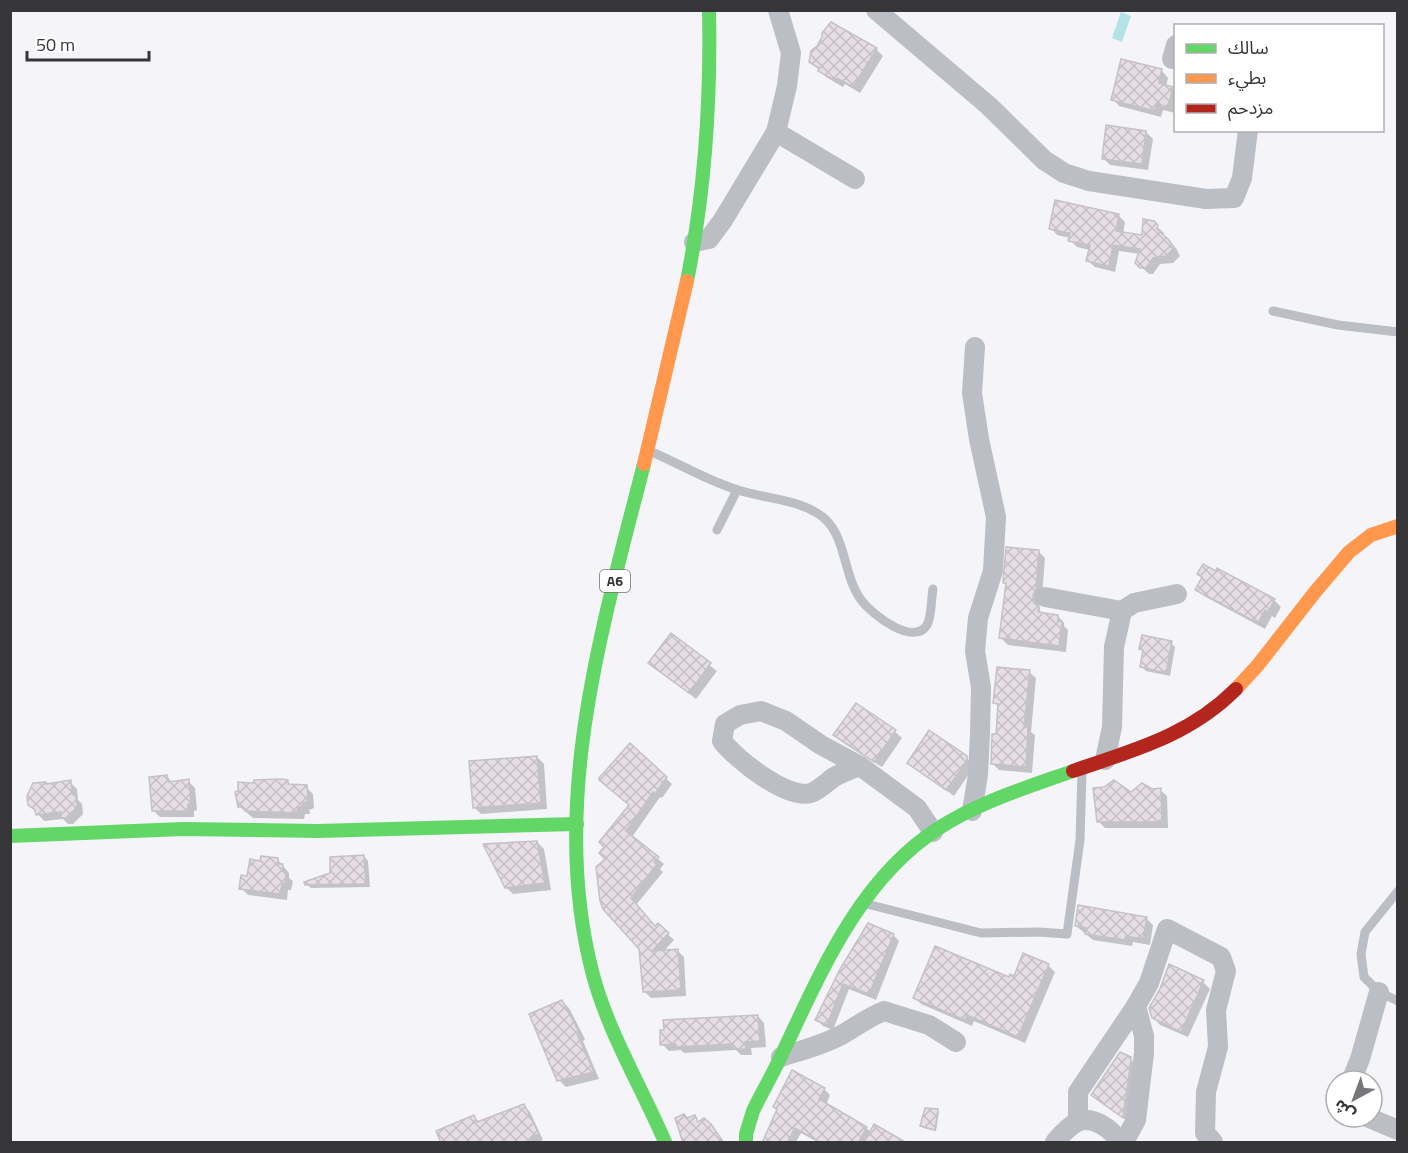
<svg xmlns="http://www.w3.org/2000/svg" width="1408" height="1153" font-family="'Titillium Web','Noto Sans Arabic',sans-serif">
  <style>
    .water { fill: #b3e3e5 }
    .shadow { fill: #0003 }
    .building { fill: url(#building-cross-hatch); stroke: #c4c2c5; stroke-width: 1.5 }
    .lines { fill: none; stroke-linecap: round; stroke-linejoin: round }
    .lane { stroke: #bbbec5; stroke-width: 9 }
    .street { stroke: #bbbec5; stroke-width: 20 }
    .fast { stroke: #63d668; stroke-width: 14 }
    .slow { stroke: #ff974d; stroke-width: 14 }
    .jam { stroke: #b3261e; stroke-width: 14 }
    .labels { text-anchor: middle; stroke-width: 4.5; stroke-linejoin: round; paint-order: stroke }
    .shield { fill: #fff; stroke: #727274; stroke-width: 1.5 }
    .shield-label { font-size: 14px; font-weight: bold; fill: #363639 }
  </style>
  <defs>
    <pattern id="building-cross-hatch" width="8" height="8" patternUnits="userSpaceOnUse" patternTransform="scale(1.5)"><rect width="8" height="8" fill="#e6dde5"/><path d="M0 0l8 8M0 8l8-8" fill="none" stroke="#c6bec5"/></pattern>
  </defs>
  <rect width="100%" height="100%" fill="#f4f4f9"/>
  <polygon class="water" points="1121,12 1131,16 1122,42 1112,38"/>
  <g class="shadow">
    <polygon points="819,47 876,49 883,56 860,93 845,84 843,87 826,77 810,61"/>
    <polygon points="1162,71 1168,78 1166,86 1176,91 1175,113 1163,110 1161,117 1119,106 1113,99"/>
    <polygon points="1146,132 1153,139 1148,170 1110,165 1103,158"/>
    <polygon points="1118,215 1125,222 1123,234 1144,237 1153,223 1164,233 1163,236 1176,248 1180,256 1173,263 1160,264 1153,274 1149,274 1137,263 1140,254 1119,251 1115,272 1095,267 1088,261 1090,250 1077,247 1070,240 1070,238 1057,235 1051,228"/>
    <polygon points="1039,552 1045,558 1042,597 1039,603 1040,611 1044,614 1058,616 1064,623 1064,626 1068,630 1066,652 1008,645 1001,638 1007,585 1004,582"/>
    <polygon points="1218,570 1274,600 1281,607 1275,618 1272,616 1265,629 1204,596 1197,589 1203,579 1199,574 1217,573"/>
    <polygon points="671,636 717,671 696,699 650,663"/>
    <polygon points="1171,643 1175,647 1170,676 1146,671 1142,667 1144,652 1141,649"/>
    <polygon points="1029,672 1036,678 1031,732 1035,735 1032,773 999,770 992,763 997,736 999,707 995,703"/>
    <polygon points="895,732 902,738 882,767 842,742 835,735"/>
    <polygon points="630,745 672,784 662,798 660,797 632,837 664,864 660,869 663,872 636,905 655,927 658,925 674,940 663,952 678,951 684,957 686,996 651,998 644,991 640,948 607,860 630,806"/>
    <polygon points="537,757 544,764 547,809 481,814 474,807"/>
    <polygon points="966,757 973,764 973,768 954,796 909,762"/>
    <polygon points="166,776 173,783 188,781 195,788 197,810 194,811 194,817 160,817 153,810"/>
    <polygon points="287,781 292,786 306,787 313,794 314,808 309,810 310,814 305,814 304,819 253,818 239,806 255,785"/>
    <polygon points="70,782 77,789 78,800 82,804 83,814 73,824 68,824 63,819 44,821 38,814"/>
    <polygon points="1160,790 1167,796 1168,828 1105,828 1098,821 1131,794"/>
    <polygon points="537,842 544,849 551,890 513,894 506,887"/>
    <polygon points="364,856 368,861 370,887 311,888 306,884 332,874"/>
    <polygon points="278,860 289,873 289,878 293,881 291,890 288,890 287,900 248,895 241,888 249,878"/>
    <polygon points="1146,918 1153,925 1150,945 1133,942 1132,946 1093,940 1076,926"/>
    <polygon points="893,935 899,941 876,1000 849,989 833,1030 823,1026 817,1020 841,970"/>
    <polygon points="1048,965 1055,972 1025,1043 974,1021 972,1026 921,1004 914,997 1015,978"/>
    <polygon points="1170,966 1203,982 1210,989 1188,1037 1160,1025 1153,1017"/>
    <polygon points="562,1001 569,1008 585,1039 583,1041 599,1079 566,1087 559,1080"/>
    <polygon points="758,1016 764,1023 766,1047 751,1048 752,1055 741,1055 736,1050 684,1053 681,1050 669,1051 662,1044"/>
    <polygon points="1130,1059 1137,1066 1130,1123 1093,1095"/>
    <polygon points="824,1089 830,1095 826,1105 866,1128 871,1132 868,1142 818,1142 801,1133 796,1142 763,1142 778,1110 774,1107"/>
    <polygon points="524,1106 530,1112 543,1140 538,1142 442,1142 474,1117 480,1123"/>
    <polygon points="938,1111 939,1112 936,1131 923,1128 921,1126"/>
  </g>
  <g class="building">
    <polygon points="831,22 877,48 853,87 837,78 836,81 818,71 819,68 809,62 811,51 817,46 822,37 822,33"/>
    <polygon points="1121,59 1162,69 1159,83 1173,87 1168,107 1156,104 1155,111 1111,100"/>
    <polygon points="1106,125 1146,131 1142,164 1102,159"/>
    <polygon points="1055,200 1119,214 1116,231 1142,235 1143,219 1154,221 1158,225 1157,229 1169,240 1174,248 1166,256 1153,258 1146,268 1140,268 1135,263 1140,249 1113,245 1109,266 1086,261 1090,245 1068,241 1070,233 1049,229"/>
    <polygon points="1006,547 1039,550 1036,590 1033,595 1034,603 1039,607 1038,612 1058,615 1058,621 1062,621 1059,646 999,638 1006,583 1003,583"/>
    <polygon points="1203,564 1216,571 1217,568 1275,599 1268,612 1265,610 1258,623 1195,590 1202,577 1197,574"/>
    <polygon points="671,633 711,663 689,693 648,663"/>
    <polygon points="1142,635 1172,641 1166,673 1140,667 1143,650 1139,649"/>
    <polygon points="997,667 1030,670 1024,727 1028,727 1026,767 991,764 992,734 996,734 998,704 993,703"/>
    <polygon points="856,703 896,730 874,762 833,735"/>
    <polygon points="929,730 967,756 967,761 946,790 907,763"/>
    <polygon points="630,743 667,777 655,794 653,792 626,831 659,857 654,862 657,864 631,898 655,926 658,923 669,933 652,951 678,949 681,990 643,992 639,949 603,909 600,901 596,867 605,859 599,853 604,847 599,842 629,805 599,780 599,778"/>
    <polygon points="537,756 541,803 473,808 469,761"/>
    <polygon points="167,775 169,782 189,779 191,804 188,804 188,811 152,811 149,777"/>
    <polygon points="281,779 288,780 288,784 307,785 308,801 303,803 304,807 298,807 297,813 245,811 243,807 238,807 235,792 238,791 238,782 253,783 254,780"/>
    <polygon points="71,780 72,794 76,796 77,807 66,818 60,818 61,812 36,815 35,810 28,805 27,796 33,783 46,782 46,784"/>
    <polygon points="1114,780 1131,792 1142,783 1152,789 1161,788 1162,822 1097,822 1093,788 1104,787"/>
    <polygon points="537,841 545,883 505,888 483,844"/>
    <polygon points="364,855 366,884 305,885 304,882 330,873 330,857"/>
    <polygon points="261,856 278,858 278,864 283,864 282,871 286,873 285,884 282,884 280,894 239,889 241,875 247,876 250,859 260,861"/>
    <polygon points="1078,905 1147,917 1143,939 1126,936 1125,940 1085,934 1086,928 1075,926"/>
    <polygon points="868,923 894,934 869,994 843,984 827,1025 815,1020 840,969"/>
    <polygon points="935,946 1009,977 1010,974 1014,976 1023,953 1049,964 1018,1037 967,1015 965,1020 913,998"/>
    <polygon points="1169,964 1204,980 1181,1032 1152,1018 1149,1008 1160,989"/>
    <polygon points="562,1000 579,1032 577,1034 594,1072 557,1081 529,1014"/>
    <polygon points="758,1015 760,1041 745,1042 746,1049 733,1049 733,1044 676,1047 676,1044 660,1045 660,1030 664,1030 663,1020"/>
    <polygon points="1120,1052 1131,1057 1131,1060 1123,1118 1091,1095"/>
    <polygon points="792,1070 825,1088 819,1099 867,1127 858,1143 821,1143 795,1128 787,1143 762,1143 777,1109 773,1107"/>
    <polygon points="524,1104 539,1134 530,1138 532,1143 441,1143 436,1131 474,1115 477,1122"/>
    <polygon points="925,1108 938,1109 935,1130 920,1126"/>
    <polygon points="684,1114 687,1118 695,1115 698,1122 704,1118 711,1124 724,1143 683,1143 675,1118"/>
    <polygon points="874,1124 907,1143 864,1143"/>
  </g>
  <g class="lines">
    <g class="lane">
      <polyline points="1273,311 1338,325 1398,332"/>
      <path d="M654,453c28,12 54,28 84,37 25,8 56,9 79,23 31,18 24,61 45,88 10,13 51,46 65,24 5,-9 4,-26 6,-36"/>
      <polyline points="717,530 737,490"/>
      <polyline points="1398,891 1365,932 1361,954 1364,977 1379,992 1398,1001"/>
      <polyline points="867,904 981,933 1039,932 1067,934 1080,840 1082,772"/>
    </g>
    <g class="street">
      <polyline points="876,10 989,106 1044,160 1064,173 1089,181 1206,199 1234,198 1242,178 1248,130"/>
      <polyline points="1172,59 1176,45"/>
      <polyline points="776,132 855,179"/>
      <polyline points="694,242 709,239 723,220 776,132 787,86 791,53 778,10"/>
      <polyline points="1045,597 1122,611"/>
      <polyline points="1105,760 1112,727 1114,647 1122,611 1134,603 1177,594"/>
      <path d="M860,766c-9,3 -18,7 -26,11 -7,5 -15,13 -23,16 -24,7 -75,-34 -89,-52l3,-17 15,-9 21,-4 25,10 35,24 39,21 57,42 16,24"/>
      <polyline points="972,811 978,775 980,734 981,687 975,651 978,618 993,571 996,517 979,439 972,393 975,347"/>
      <polyline points="1136,1006 1149,983 1167,929 1221,957 1226,971 1216,1010 1218,1047 1206,1092 1205,1133 1213,1142"/>
      <path d="M781,1057c21,-7 43,-12 62,-23 14,-8 26,-17 41,-23l45,14 27,17"/>
      <polyline points="1351,1081 1360,1059 1379,992"/>
      <polyline points="1367,1117 1398,1130"/>
      <polyline points="1078,1121 1078,1092 1136,1006 1144,1036 1144,1053 1136,1120 1124,1142"/>
      <path d="M1055,1142c6,-7 14,-16 22,-20 16,-7 35,7 42,20"/>
    </g>
    <g class="fast">
      <path d="M687,281c18,-90 24,-179 22,-271"/>
      <path d="M644,464c-42,164 -96,342 -51,511 16,59 48,111 72,167"/>
      <polyline points="10,836 183,829 318,831 577,824"/>
      <path d="M746,1142v-8l7,-23c9,-19 20,-37 29,-57 39,-82 77,-175 157,-226 40,-26 89,-41 134,-57"/>
    </g>
    <g class="slow">
      <polyline points="644,464 687,281"/>
      <polyline points="1236,689 1258,665 1315,592 1349,552 1371,535 1398,526"/>
    </g>
    <path class="jam" d="M1073,771c61,-21 116,-35 163,-82"/>
  </g>
  <g class="labels">
    <rect class="shield" x="600" y="570" width="30" height="22" rx="4.5"/>
    <g class="shield-label">
      <text x="615" y="586">A6</text>
    </g>
  </g>
  <rect width="1408" height="1153" fill="none" stroke="#363639" stroke-width="24"/>
  <rect x="1174" y="24" width="210" height="108" fill="#ffffff" stroke="#afafb0" stroke-width="1.5"/>
  <rect x="1186" y="44" width="30" height="9" fill="#63d668" stroke="#afafb0" stroke-width="1.5"/>
  <text x="1228" y="54" font-size="18" fill="#363639">سالك</text>
  <rect x="1186" y="74" width="30" height="9" fill="#ff974d" stroke="#afafb0" stroke-width="1.5"/>
  <text x="1228" y="84" font-size="18" fill="#363639">بطيء</text>
  <rect x="1186" y="104" width="30" height="9" fill="#b3261e" stroke="#afafb0" stroke-width="1.5"/>
  <text x="1228" y="114" font-size="18" fill="#363639">مزدحم</text>
  <g transform="translate(1354 1099) rotate(221)"><circle r="28" fill="#ffffff" stroke="#afafb0" stroke-width="1.5"/>
  <path d="M0-4.5L10 22L0 15L-10 22Z" fill="#78787c"/>
  <text y="-9" font-size="16" font-weight="bold" text-anchor="middle" fill="#363639">ش</text>
  </g>
  <path d="M27 51v9h122v-9" fill="none" stroke="#363639" stroke-width="3"/>
  <text x="36" y="51" font-size="18" fill="#363639" stroke="#ffffff" stroke-width="4.5" paint-order="stroke">50 m</text>
</svg>
